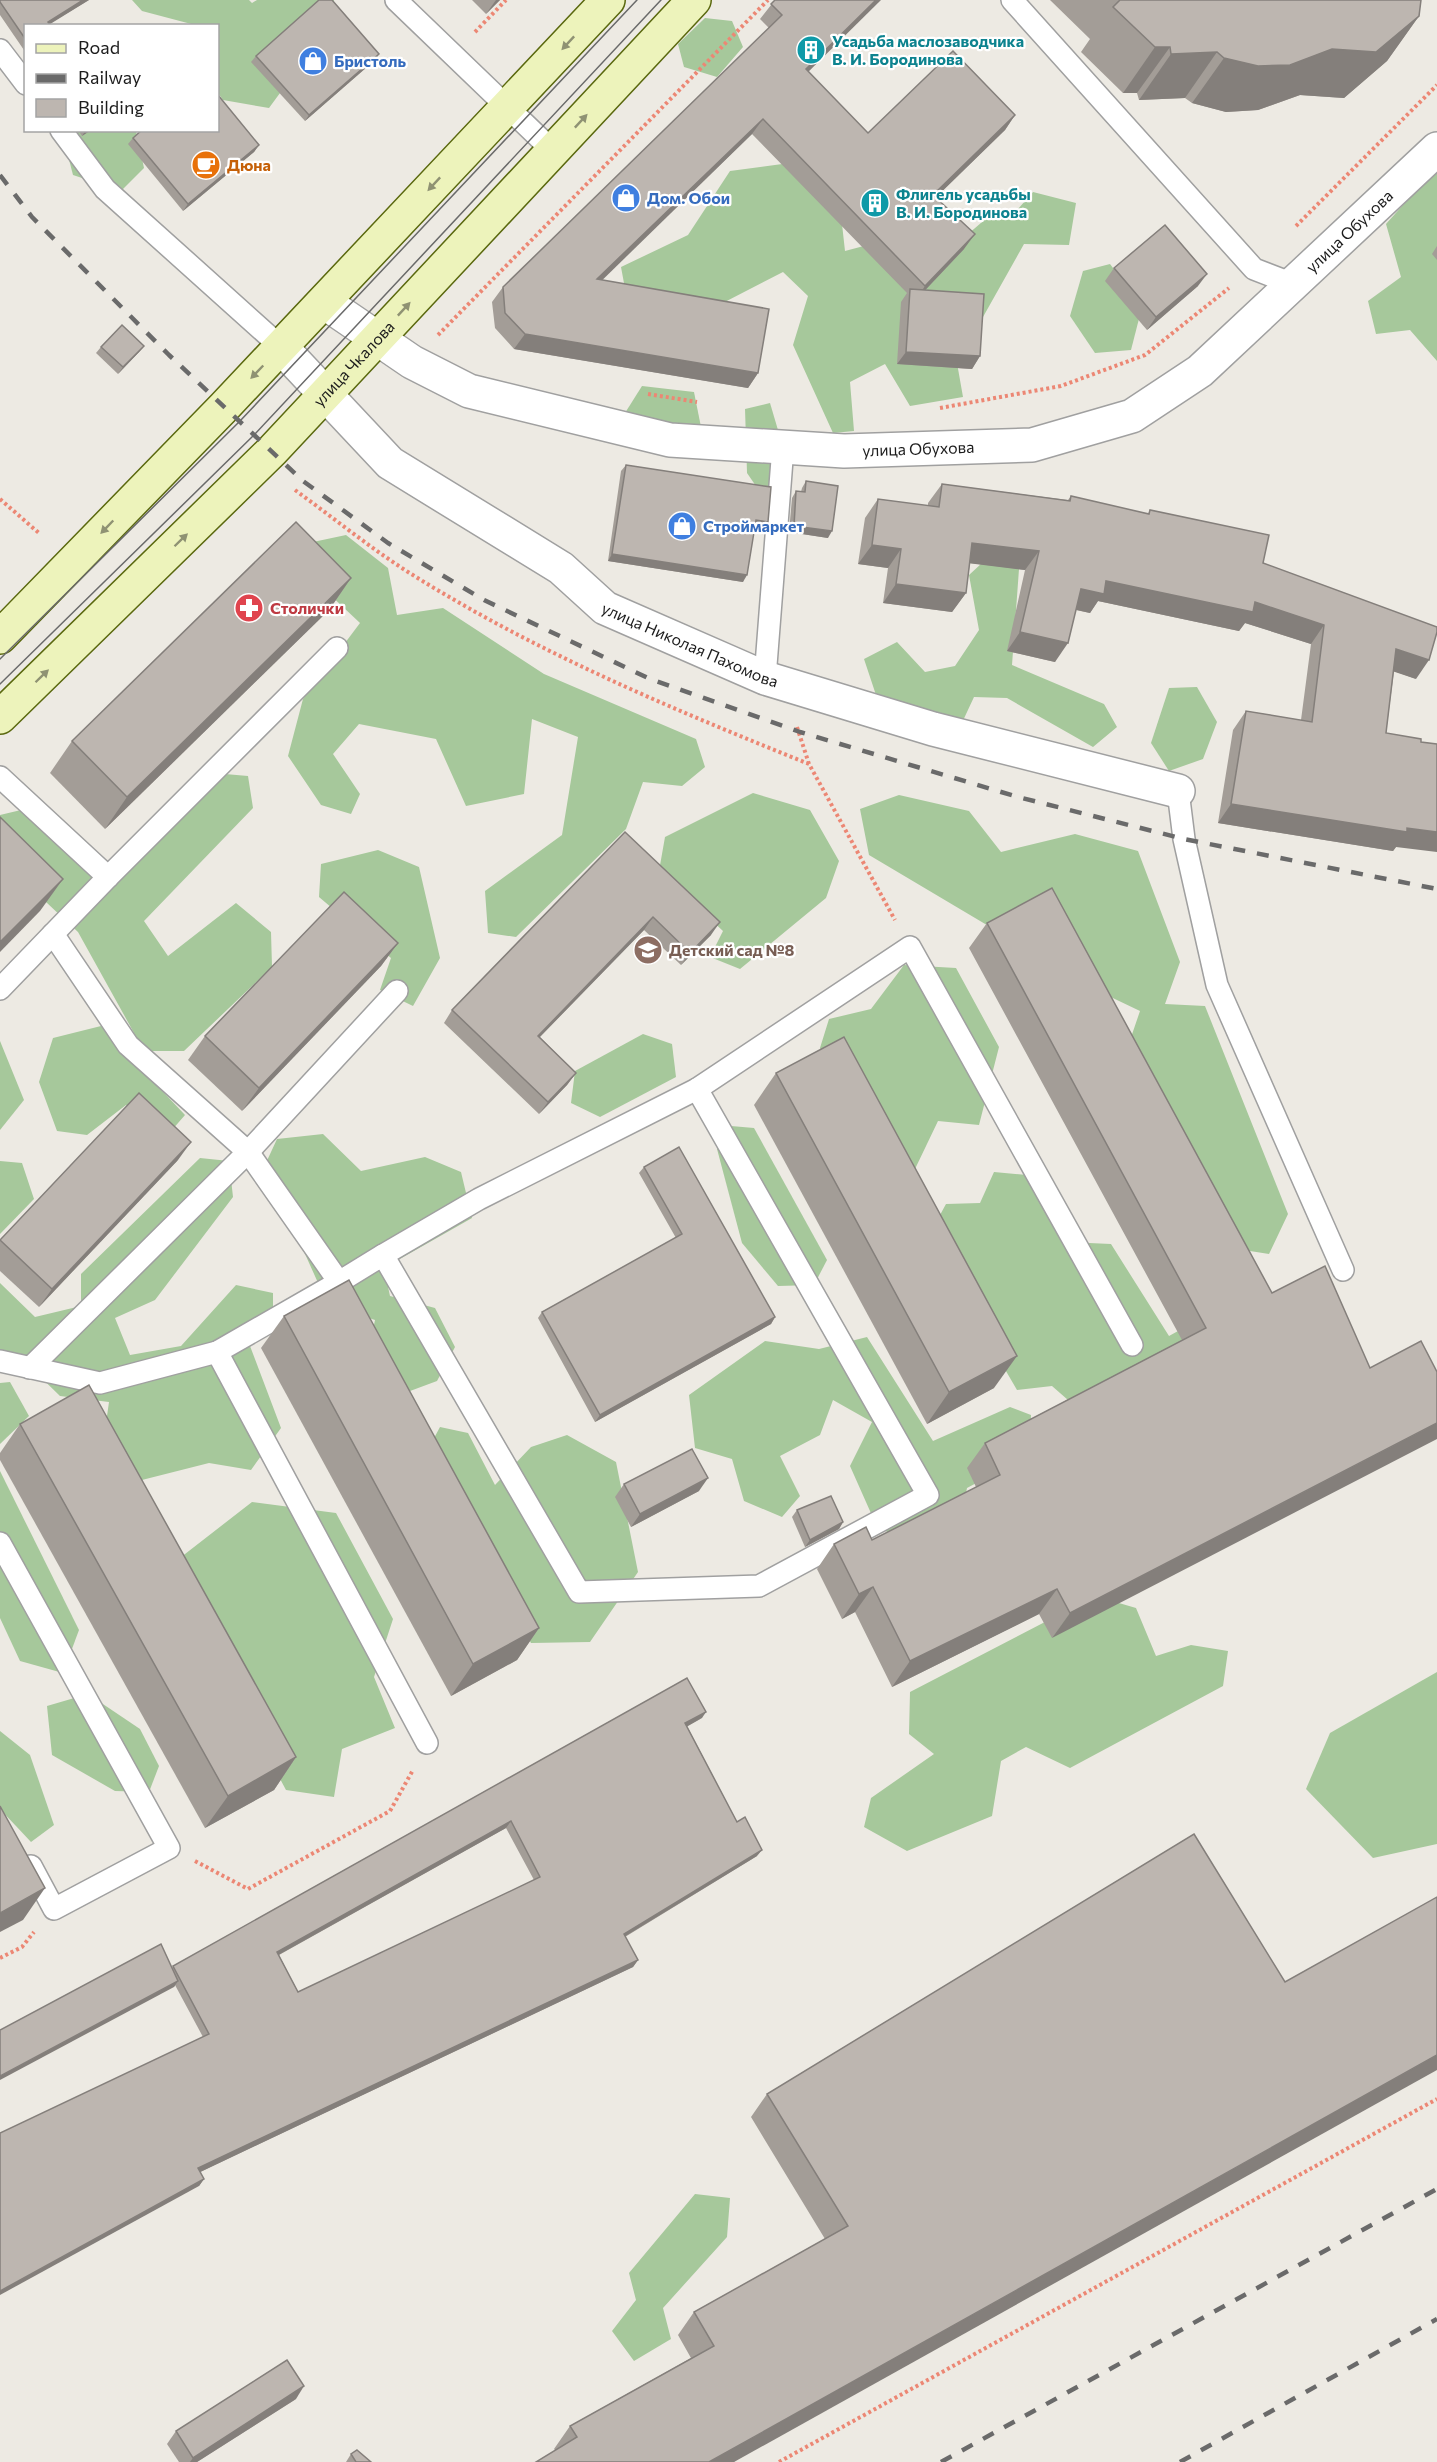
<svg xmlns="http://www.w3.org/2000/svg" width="1437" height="2462" font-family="Commissioner,sans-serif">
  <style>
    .forest { fill: #a6c89b }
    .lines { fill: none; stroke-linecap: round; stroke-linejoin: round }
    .lane-casing { stroke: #a0a0a0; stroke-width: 24 }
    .street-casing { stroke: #a0a0a0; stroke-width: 36 }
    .secondary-casing { stroke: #5a680e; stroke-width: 36 }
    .path { stroke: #ec8774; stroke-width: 4; stroke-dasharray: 3 3; stroke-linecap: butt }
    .lane { stroke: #fff; stroke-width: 21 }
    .street { stroke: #fff; stroke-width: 33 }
    .secondary { stroke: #edf3bb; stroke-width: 33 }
    .tram { stroke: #6a6a6a; stroke-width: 1.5 }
    .rail { stroke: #6a6a6a; stroke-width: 4.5; stroke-dasharray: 12 12; stroke-linecap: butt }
    .wall { fill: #a39d97; fill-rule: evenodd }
    .shaded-wall { fill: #847f7b }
    .building { fill: #bdb6b0; stroke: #847f7b; stroke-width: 1.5; fill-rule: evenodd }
    .oneway { fill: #8f9273 }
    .labels { text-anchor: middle; stroke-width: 4.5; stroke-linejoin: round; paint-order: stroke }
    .culture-label { font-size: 16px; font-weight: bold; fill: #0d838f; stroke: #fff; text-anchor: start }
    .shop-label { font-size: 16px; font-weight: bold; fill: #366cbe; stroke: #fff; text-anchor: start }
    .food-label { font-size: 16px; font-weight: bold; fill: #c56008; stroke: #fff; text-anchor: start }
    .street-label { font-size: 16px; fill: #1c1c1c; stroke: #fff }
    .health-label { font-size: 16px; font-weight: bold; fill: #be3a42; stroke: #fff; text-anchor: start }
    .education-label { font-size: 16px; font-weight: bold; fill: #785e54; stroke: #fff; text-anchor: start }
  </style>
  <rect width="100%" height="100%" fill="#edeae3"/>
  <g class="forest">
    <polygon points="132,0 249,0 252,3 257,0 334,0 327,29 269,108 223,100 218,93 218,26 195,25 142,11"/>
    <polygon points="705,18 732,21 743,47 717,77 684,67 678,44"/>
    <polygon points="79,131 136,131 144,168 121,191 73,175 65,144"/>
    <polygon points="797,162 839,197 845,251 935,227 960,241 989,216 1011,217 1033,192 1076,203 1069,245 1024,244 983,317 915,336 957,363 963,397 910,406 885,364 850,382 854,431 833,433 793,345 808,296 783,272 717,306 626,294 621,267 688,235 730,171"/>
    <polygon points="1437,167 1437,361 1410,330 1376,334 1368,301 1401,277 1386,224"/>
    <polygon points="1110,264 1142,307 1131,350 1095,353 1070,316 1083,271"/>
    <polygon points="642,386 694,392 701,427 687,451 625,413"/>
    <polygon points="770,403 783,447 771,508 747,473 745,409"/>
    <polygon points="346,535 388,568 397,615 443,608 544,674 696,739 705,767 682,786 643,782 626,829 516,937 488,933 485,891 562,835 578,737 532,719 524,794 466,806 436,739 359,724 333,754 360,794 351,814 321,805 288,756 303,699 360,623 309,575 313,542"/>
    <polygon points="995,551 1019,569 1012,665 1104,704 1117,727 1093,747 1007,698 974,697 960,727 878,701 864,659 897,642 925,672 955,666 979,630 969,575"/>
    <polygon points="1197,687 1217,722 1203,759 1169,771 1151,743 1169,688"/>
    <polygon points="225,774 248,776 253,808 144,921 168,956 236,903 271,932 272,967 184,1051 144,1051 78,932 0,859 0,815 21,810 107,891"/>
    <polygon points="753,793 810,810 839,861 826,898 740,969 710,957 723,931 659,871 665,837"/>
    <polygon points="899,795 969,811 1001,852 1075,834 1138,851 1180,962 1165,1004 1205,1006 1288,1214 1269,1254 1231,1248 1126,1052 1140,1011 1096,990 869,855 860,809"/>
    <polygon points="378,850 419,867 440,958 413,1006 380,990 391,958 319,897 321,864"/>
    <polygon points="904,965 956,968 999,1047 979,1125 938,1121 915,1169 880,1153 820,1048 829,1019 871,1009"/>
    <polygon points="101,1026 185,1115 165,1138 126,1105 87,1135 57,1131 39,1082 53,1038"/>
    <polygon points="643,1034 672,1044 676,1077 600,1117 571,1103 575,1071"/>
    <polygon points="0,1041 24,1100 0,1130"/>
    <polygon points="731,1126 754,1128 827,1260 814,1285 778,1286 742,1243 717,1149"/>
    <polygon points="323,1134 361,1171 425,1157 461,1172 472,1218 384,1268 390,1296 435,1308 455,1347 437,1381 402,1394 368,1354 375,1320 328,1305 265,1165 277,1139"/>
    <polygon points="200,1158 229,1161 233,1197 155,1300 115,1318 130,1355 181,1346 236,1285 273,1293 273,1330 250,1346 281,1428 251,1470 209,1463 134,1482 103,1444 109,1402 60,1396 20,1357 0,1361 0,1283 35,1317 81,1306 81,1274"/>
    <polygon points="0,1161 22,1163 34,1199 0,1234"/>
    <polygon points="994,1172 1027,1175 1067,1242 1111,1244 1169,1336 1258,1287 1280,1296 1092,1421 1052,1386 1017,1390 928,1237 946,1204 980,1203"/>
    <polygon points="867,1337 933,1441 1010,1407 1031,1415 1029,1455 967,1488 959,1526 933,1545 878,1529 850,1466 872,1422 833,1400 820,1435 780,1456 800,1496 782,1517 744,1501 732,1459 695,1448 689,1395 765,1341 819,1349"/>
    <polygon points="10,1382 29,1416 0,1444 0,1383"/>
    <polygon points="440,1427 468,1433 495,1485 531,1447 567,1435 616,1462 638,1572 590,1642 531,1643 426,1453"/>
    <polygon points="0,1471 79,1630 63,1673 20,1661 0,1618"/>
    <polygon points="252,1502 336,1513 393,1619 374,1677 395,1728 342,1749 334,1797 286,1790 167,1568"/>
    <polygon points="1095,1596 1136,1608 1156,1656 1191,1645 1228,1651 1223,1686 1070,1768 1026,1747 1001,1761 992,1816 907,1851 864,1827 871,1798 934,1754 909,1734 910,1692"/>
    <polygon points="1437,1672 1437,1844 1373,1858 1306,1789 1330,1733"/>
    <polygon points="88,1694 140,1729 159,1766 149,1792 115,1791 52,1755 47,1706"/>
    <polygon points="0,1731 30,1755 54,1825 31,1842 0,1809"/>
    <polygon points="695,2194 730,2198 727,2237 663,2308 671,2339 634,2361 612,2331 636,2300 629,2273"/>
  </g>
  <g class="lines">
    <g class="lane-casing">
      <g id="lane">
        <polyline points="396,0 553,151"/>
        <polyline points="1012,0 1254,269 1293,284"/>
        <polyline points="0,50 26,84"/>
        <polyline points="61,130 105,189 281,347"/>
        <polyline points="765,678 783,447"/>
        <polyline points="0,777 108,877"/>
        <polyline points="1178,791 1184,839 1217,985 1343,1270"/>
        <polyline points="53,934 128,1045 248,1152 339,1282 383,1255 579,1592 759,1586 928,1495 697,1089"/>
        <polyline points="0,989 108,877 337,648"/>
        <polyline points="383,1255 479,1199 697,1089 910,947 1132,1345"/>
        <polyline points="217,1352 427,1743"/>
        <polyline points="0,1361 100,1383 217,1352 339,1282"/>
        <polyline points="30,1368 248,1152 397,991"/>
        <polyline points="0,1543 169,1848 54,1909 31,1866"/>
      </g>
    </g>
    <g class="street-casing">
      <g id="street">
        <path id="s1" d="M324,302l88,60 57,29 201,49 174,11 188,-6 100,-29 68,-45 237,-222"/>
        <path id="s2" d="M281,347l109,116 171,105 44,40 160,70 168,51 245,62"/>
      </g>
    </g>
    <g class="secondary-casing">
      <g id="secondary">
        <polyline points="0,637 224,407 608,0"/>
        <path id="s3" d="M0,717l272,-266 422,-451"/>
      </g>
    </g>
    <g class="path">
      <polyline points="475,32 506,0"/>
      <polyline points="1296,226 1437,85"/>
      <polyline points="438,335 768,0"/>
      <polyline points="648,394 697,402"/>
      <polyline points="940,408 1061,386 1145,355 1229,288"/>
      <path d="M295,490c40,29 79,61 121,87 124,77 259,133 393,187"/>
      <polyline points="0,499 40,534"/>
      <polyline points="797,727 809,764 895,920"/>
      <polyline points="195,1861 248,1889 390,1811 413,1770"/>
      <polyline points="0,1958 22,1947 34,1932"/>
      <polyline points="779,2462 1437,2099"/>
    </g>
    <use href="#lane" class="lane"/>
    <use href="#street" class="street"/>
    <use href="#secondary" class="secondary"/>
    <g class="tram">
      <polyline points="0,659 240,421 637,0"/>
      <polyline points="0,684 254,435 661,0"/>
    </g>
    <g class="rail">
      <polyline points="0,175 32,217 169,355 303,481 388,543 484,600 650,679 800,732 1018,797 1184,839 1437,889"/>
      <polyline points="941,2462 1437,2189"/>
      <polyline points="1180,2462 1437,2319"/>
    </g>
  </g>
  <g class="wall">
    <polygon points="0,0 89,0 49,24 26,26 26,53 0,15"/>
    <polygon points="472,0 500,0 486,14"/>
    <polygon points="775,0 808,72 868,133 1015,115 1005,130 936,197 964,249 925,290 980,356 972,369 897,364 901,302 907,293 752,134 601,280 758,373 748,388 514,349 495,328 492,302 503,287 769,28 760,19"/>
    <polygon points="1050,0 1421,0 1419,16 1387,61 1344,98 1300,95 1258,110 1226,112 1192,103 1185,98 1139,100 1137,93 1123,93 1081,52 1090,39"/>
    <polygon points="379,54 375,60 305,121 251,62 256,56"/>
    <polygon points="78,130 91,130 82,136"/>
    <polygon points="133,138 259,145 254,152 183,211 128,144"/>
    <polygon points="1437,246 1437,260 1432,254"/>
    <polygon points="1114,268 1198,286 1147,330 1105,281"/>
    <polygon points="144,346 139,352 118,374 96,353 101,347"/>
    <polygon points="626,465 768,522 764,528 755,527 743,582 608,561 621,471"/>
    <polygon points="806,481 828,538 789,532 792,498 796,491 801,492 802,488"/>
    <polygon points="942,484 1068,500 1071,496 1148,514 1150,510 1263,563 1416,679 1394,671 1386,733 1396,847 1393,851 1218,823 1233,730 1246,711 1301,720 1311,644 1245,623 1239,631 1098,601 1090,613 1076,610 1055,662 1007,651 1025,570 970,563 966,593 952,612 883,603 888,568 858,564 865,518 878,499 928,506 928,503"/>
    <polygon points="351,578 329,610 105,829 50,773 72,741"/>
    <polygon points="625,832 711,935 681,965 644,930 540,1037 576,1073 567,1085 539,1114 444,1023 452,1010"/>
    <polygon points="987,923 1272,1293 1325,1266 1052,1638 1039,1614 892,1687 855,1612 842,1619 817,1569 834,1544 872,1540 976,1487 967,1468 985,1443 1182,1340 969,948"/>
    <polygon points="398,943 381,966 242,1111 188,1060 205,1036"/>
    <polygon points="776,1073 994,1388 927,1424 754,1105"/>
    <polygon points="178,1160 39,1307 0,1271 0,1240"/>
    <polygon points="644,1167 775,1317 771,1324 595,1422 538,1318 542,1312 676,1238 639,1173"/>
    <polygon points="284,1316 539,1628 517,1660 451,1696 261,1348"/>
    <polygon points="20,1424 296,1757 274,1790 205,1828 0,1460 0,1453"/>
    <polygon points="624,1484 699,1491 631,1527 615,1497"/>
    <polygon points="797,1510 843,1522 839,1529 805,1547 792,1517"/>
    <path d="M702,1718l-15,8 50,96 20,34 -132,81 13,23 -5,7 -433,205 4,7 -5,7 4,-149 -28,-52 -1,2 -2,-19 1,-2zM506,1828l28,52 -236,112 -19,-37z"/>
    <polygon points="1194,1834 734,2462 555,2450 554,2449 570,2426 691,2358 678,2335 694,2312 825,2239 751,2117 767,2094"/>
    <polygon points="296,2399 197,2462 179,2462 167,2444 176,2431"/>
    <polygon points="351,2454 371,2462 346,2462"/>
  </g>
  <g class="shaded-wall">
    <polygon points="83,0 89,0 47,26 48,22"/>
    <polygon points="496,0 500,0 486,14"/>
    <polygon points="876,0 881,0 796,84 806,69"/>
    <polygon points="1419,16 1387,61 1344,98 1300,95 1258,110 1226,112 1192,103 1224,58"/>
    <polygon points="1155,47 1170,47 1137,93 1123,93"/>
    <polygon points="1217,52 1185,98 1139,100 1171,54"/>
    <polygon points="379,54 375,60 305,121 309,115"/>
    <polygon points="1015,115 1005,130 923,210 933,195"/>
    <polygon points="763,119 752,134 587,295 597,279"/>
    <polygon points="86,130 91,130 82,136"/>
    <polygon points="259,145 254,152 183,211 188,204"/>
    <polygon points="975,234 964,249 915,301 925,286"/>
    <polygon points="1207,274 1198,286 1147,330 1156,317"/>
    <polygon points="525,334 758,373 748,388 514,349"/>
    <polygon points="144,346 139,352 118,374 123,367"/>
    <polygon points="906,352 980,356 972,369 897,364"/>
    <polygon points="756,520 768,522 764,528 751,527"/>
    <polygon points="794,526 832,531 828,538 789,532"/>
    <polygon points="972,543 1039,551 1025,570 959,562"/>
    <polygon points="872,545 901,549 888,568 858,564"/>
    <polygon points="612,554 747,575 743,582 608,561"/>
    <polygon points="351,578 329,610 105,829 127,797"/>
    <polygon points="1106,581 1255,602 1324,625 1311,644 1245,623 1239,631 1098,601 1090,613 1068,608 1081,589"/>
    <polygon points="896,584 966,593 952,612 883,603"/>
    <polygon points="1020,632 1068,643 1055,662 1007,651"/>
    <polygon points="1396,649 1429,660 1416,679 1383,668"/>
    <polygon points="1231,804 1437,832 1437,852 1396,847 1393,851 1218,823"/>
    <polygon points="63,879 40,911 0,952 0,942"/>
    <polygon points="653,917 644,930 529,1048 538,1036"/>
    <polygon points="720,922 711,935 681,965 690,953"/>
    <polygon points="398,943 381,966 242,1111 259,1088"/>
    <polygon points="576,1073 567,1085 539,1114 548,1102"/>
    <polygon points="191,1142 178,1160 39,1307 52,1289"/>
    <polygon points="775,1317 771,1324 595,1422 600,1415"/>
    <polygon points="1017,1356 994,1388 927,1424 949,1392"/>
    <polygon points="1437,1423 1437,1439 1052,1638 1070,1613"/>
    <polygon points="708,1478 699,1491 631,1527 640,1514"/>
    <polygon points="843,1522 839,1529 805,1547 810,1540"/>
    <polygon points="873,1587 855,1612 842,1619 859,1594"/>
    <polygon points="1057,1589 1039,1614 892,1687 910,1661"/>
    <polygon points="539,1628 517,1660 451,1696 473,1664"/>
    <polygon points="706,1712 702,1718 681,1730 685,1723"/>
    <polygon points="296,1757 274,1790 205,1828 228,1796"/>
    <polygon points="511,1821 506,1828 273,1958 277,1952"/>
    <polygon points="762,1850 757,1856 619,1940 624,1934"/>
    <polygon points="45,1888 23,1920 0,1932 0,1913"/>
    <polygon points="638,1960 633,1967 194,2175 198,2168"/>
    <polygon points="178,1981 174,1987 0,2080 0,2076"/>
    <polygon points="1437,2055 1437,2070 734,2462 709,2462"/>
    <polygon points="204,2179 199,2186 0,2295 0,2291"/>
    <polygon points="304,2386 296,2399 197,2462 190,2462 193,2458"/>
  </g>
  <g class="building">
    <polygon points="0,0 83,0 48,22 50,26 26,26 26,40 0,2"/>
    <polygon points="319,0 332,0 379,54 309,115 256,56"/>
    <polygon points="775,0 876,0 806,69 868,133 953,51 1015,115 933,195 975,234 925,286 763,119 597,279 769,309 758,373 525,334 505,313 503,287 782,15 771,4"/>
    <polygon points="1120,0 1421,0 1419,16 1376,52 1332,49 1290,65 1258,66 1224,58 1217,52 1171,54 1170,47 1155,47 1113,7"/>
    <polygon points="218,95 259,145 188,204 133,138 142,130 218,130"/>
    <polygon points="1165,225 1207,274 1156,317 1114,268"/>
    <polygon points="910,289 984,294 980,356 906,352"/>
    <polygon points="122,325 144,346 123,367 101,347"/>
    <polygon points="626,465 771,487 768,522 756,520 747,575 612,554"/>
    <polygon points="806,481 838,486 832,531 794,526 796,491 805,492"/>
    <polygon points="942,484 1070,501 1071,496 1149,514 1150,510 1269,535 1263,563 1437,627 1437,632 1429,660 1396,649 1386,733 1421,739 1421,742 1437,744 1437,832 1407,828 1407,832 1231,804 1246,711 1312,722 1324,625 1255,602 1253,612 1106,581 1104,594 1081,589 1068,643 1020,632 1039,551 972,543 966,593 896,584 901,549 872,545 878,499 939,507"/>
    <polygon points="296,522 351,578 127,797 72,741"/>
    <polygon points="0,817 63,879 0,942"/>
    <polygon points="625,832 720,922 690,953 653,917 538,1036 576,1073 548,1102 452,1010"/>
    <polygon points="1052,888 1272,1293 1325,1266 1370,1368 1421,1341 1437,1372 1437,1423 1070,1613 1057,1589 910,1661 873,1587 859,1594 834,1544 866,1527 872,1540 1000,1475 985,1443 1206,1328 987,923"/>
    <polygon points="344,892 398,943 259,1088 205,1036"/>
    <polygon points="844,1037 1017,1356 949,1392 776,1073"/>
    <polygon points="139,1093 191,1142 52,1289 0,1240"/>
    <polygon points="679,1147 775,1317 600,1415 542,1312 682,1234 644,1167"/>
    <polygon points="349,1280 539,1628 473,1664 284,1316"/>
    <polygon points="89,1385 296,1757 228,1796 20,1424"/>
    <polygon points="692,1449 708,1478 640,1514 624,1484"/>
    <polygon points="831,1496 843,1522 810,1540 797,1510"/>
    <path d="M687,1678l19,34 -21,11 52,99 8,-5 17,33 -138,84 14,26 -440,208 6,11 -204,112v-158l209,-99 -36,-68zM511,1821l29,56 -242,115 -21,-40z"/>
    <polygon points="0,1806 45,1888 0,1913"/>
    <polygon points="1194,1834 1285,1982 1437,1897 1437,2055 709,2462 536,2462 577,2437 570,2426 714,2346 694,2312 848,2226 767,2094"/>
    <polygon points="161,1944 178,1981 0,2076 0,2030"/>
    <polygon points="287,2360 304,2386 193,2458 176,2431"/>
    <polygon points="357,2450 371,2462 356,2462 351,2454"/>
  </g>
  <defs><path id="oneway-solid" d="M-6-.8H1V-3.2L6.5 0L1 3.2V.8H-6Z" transform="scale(1.5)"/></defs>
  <g class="oneway">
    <use href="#oneway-solid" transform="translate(568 43) rotate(133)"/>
    <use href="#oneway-solid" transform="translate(581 121) rotate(-47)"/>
    <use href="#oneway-solid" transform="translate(434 184) rotate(133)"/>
    <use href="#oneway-solid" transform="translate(404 309) rotate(-47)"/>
    <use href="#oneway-solid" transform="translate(257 372) rotate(134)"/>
    <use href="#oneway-solid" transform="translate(107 527) rotate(134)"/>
    <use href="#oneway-solid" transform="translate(181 540) rotate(-44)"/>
    <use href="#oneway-solid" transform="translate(42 676) rotate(-44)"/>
  </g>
  <defs>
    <g id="building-disc" transform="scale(1.5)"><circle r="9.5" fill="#0f9aa8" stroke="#fff"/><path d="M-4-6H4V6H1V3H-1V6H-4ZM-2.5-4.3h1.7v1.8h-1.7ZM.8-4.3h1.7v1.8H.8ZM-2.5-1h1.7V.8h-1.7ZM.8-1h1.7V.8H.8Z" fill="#fff"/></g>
    <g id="shop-disc" transform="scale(1.5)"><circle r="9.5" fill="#3f7fe0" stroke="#fff"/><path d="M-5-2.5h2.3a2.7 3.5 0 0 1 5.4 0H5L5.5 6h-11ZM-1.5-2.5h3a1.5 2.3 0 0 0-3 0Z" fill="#fff"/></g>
    <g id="cafe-disc" transform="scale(1.5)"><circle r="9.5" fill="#e8710a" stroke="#fff"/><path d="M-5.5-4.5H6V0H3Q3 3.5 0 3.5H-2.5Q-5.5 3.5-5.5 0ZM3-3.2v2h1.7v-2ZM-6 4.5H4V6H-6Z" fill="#fff"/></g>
    <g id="pharmacy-disc" transform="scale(1.5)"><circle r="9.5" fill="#e0444e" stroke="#fff"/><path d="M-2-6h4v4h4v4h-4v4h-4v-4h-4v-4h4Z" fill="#fff"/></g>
    <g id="school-disc" transform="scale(1.5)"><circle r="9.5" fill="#8d6e63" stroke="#fff"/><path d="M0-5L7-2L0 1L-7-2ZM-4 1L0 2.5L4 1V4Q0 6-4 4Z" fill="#fff"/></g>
  </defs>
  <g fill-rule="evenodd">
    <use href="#building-disc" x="811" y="50"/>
    <use href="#shop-disc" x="313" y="61"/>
    <use href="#cafe-disc" x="206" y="165"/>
    <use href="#shop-disc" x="626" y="198"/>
    <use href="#building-disc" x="875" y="203"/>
    <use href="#shop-disc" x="682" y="526"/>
    <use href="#pharmacy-disc" x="249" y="608"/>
    <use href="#school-disc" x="648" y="950"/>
  </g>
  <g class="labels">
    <g class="culture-label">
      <text x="832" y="47">Усадьба маслозаводчика<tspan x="832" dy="18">В. И. Бородинова</tspan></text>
      <text x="896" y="200">Флигель усадьбы<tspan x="896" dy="18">В. И. Бородинова</tspan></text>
    </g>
    <g class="shop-label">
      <text x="334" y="67">Бристоль</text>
      <text x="647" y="204">Дом. Обои</text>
      <text x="703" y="532">Строймаркет</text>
    </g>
    <g class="food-label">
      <text x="227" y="171">Дюна</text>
    </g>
    <g class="street-label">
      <text dy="6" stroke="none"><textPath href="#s1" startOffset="1130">улица Обухова</textPath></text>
      <text dy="6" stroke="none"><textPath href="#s3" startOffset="500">улица Чкалова</textPath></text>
      <text dy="6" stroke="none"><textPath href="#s1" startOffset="626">улица Обухова</textPath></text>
      <text dy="6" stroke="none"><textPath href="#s2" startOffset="512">улица Николая Пахомова</textPath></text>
    </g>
    <g class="health-label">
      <text x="270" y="614">Столички</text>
    </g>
    <g class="education-label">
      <text x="669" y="956">Детский сад №8</text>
    </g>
  </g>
  <rect x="24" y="24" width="195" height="108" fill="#ffffff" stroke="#a4a4a4" stroke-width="1.5"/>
  <rect x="36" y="44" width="30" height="9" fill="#edf3bb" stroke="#a4a4a4" stroke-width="1.5"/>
  <text x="78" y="54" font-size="18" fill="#1c1c1c">Road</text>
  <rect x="36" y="74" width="30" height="9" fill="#6a6a6a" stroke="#a4a4a4" stroke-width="1.5"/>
  <text x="78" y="84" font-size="18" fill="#1c1c1c">Railway</text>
  <rect x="36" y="99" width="30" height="18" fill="#bdb6b0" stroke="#a4a4a4" stroke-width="1.5"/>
  <text x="78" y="114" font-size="18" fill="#1c1c1c">Building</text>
</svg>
